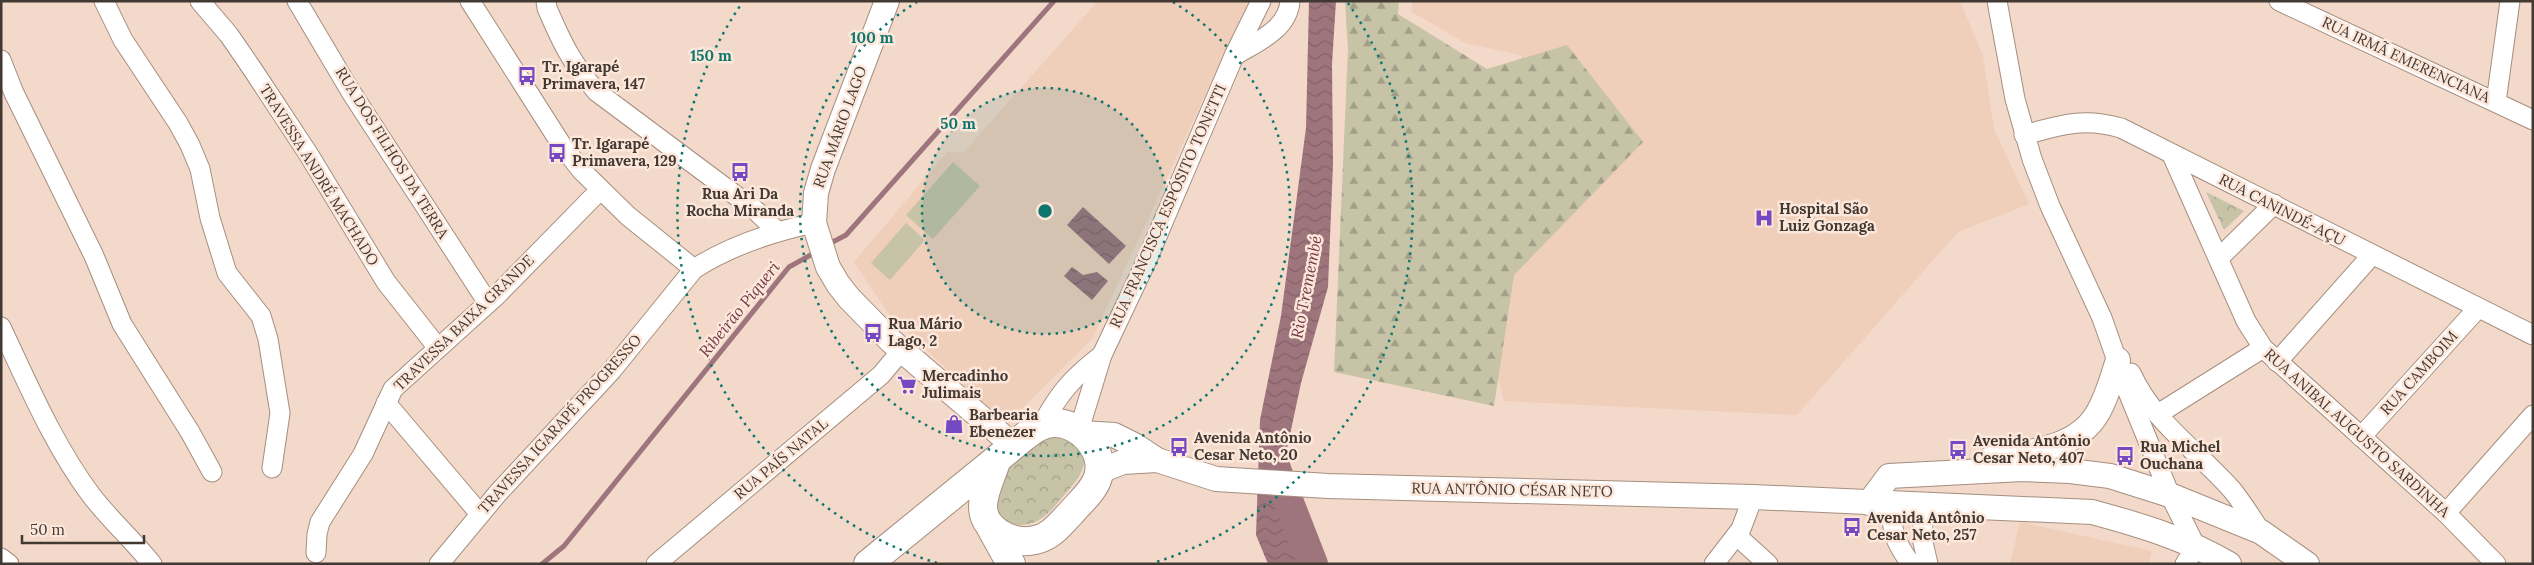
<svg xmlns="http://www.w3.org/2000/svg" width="2534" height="565" font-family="Lora,serif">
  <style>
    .built { fill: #efceba }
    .grass { fill: #c6c3a7 }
    .forest { fill: url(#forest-firs) }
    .park { fill: url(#park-crowns) }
    .water { fill: url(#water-waves) }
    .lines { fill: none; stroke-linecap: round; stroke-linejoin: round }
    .stream { stroke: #9f757d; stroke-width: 5 }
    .river { stroke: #9f757d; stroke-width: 30 }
    .minor-casing { stroke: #a68e7f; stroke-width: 21 }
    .tertiary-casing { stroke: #a68e7f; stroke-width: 26 }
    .secondary-casing { stroke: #a68e7f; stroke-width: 30 }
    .minor { stroke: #fff; stroke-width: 19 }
    .tertiary { stroke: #fff; stroke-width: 24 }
    .secondary { stroke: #fff; stroke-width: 28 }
    .ring { fill: none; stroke: #0f766e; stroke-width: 2.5; stroke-dasharray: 2.5 5 }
    .labels { text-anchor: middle; stroke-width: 5; stroke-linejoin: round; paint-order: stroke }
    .street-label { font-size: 15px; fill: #433933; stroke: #fce7da }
    .poi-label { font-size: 15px; font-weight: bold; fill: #433933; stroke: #fce7da; text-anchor: start }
    .water-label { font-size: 16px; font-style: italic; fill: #733846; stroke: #fce7da }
    .centre { fill: #0f766e; stroke: #fce7da; stroke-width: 2.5 }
    .ring-label { font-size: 15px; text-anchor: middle; font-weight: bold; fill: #0f766e; stroke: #fce7da; stroke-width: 5; stroke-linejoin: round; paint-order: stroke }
  </style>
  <defs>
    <pattern id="forest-firs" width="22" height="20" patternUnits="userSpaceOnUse" patternTransform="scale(1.25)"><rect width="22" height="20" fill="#c6c3a7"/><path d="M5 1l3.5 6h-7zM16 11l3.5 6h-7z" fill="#a29f89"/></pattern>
    <pattern id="park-crowns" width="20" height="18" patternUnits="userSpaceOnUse" patternTransform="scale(1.25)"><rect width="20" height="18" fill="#c6c3a7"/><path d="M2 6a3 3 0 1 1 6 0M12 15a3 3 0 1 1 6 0" fill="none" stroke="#a29f89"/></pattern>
    <pattern id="water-waves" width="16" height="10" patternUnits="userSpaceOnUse" patternTransform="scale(1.25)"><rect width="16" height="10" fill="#9f757d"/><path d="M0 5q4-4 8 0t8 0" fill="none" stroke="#836167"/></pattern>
  </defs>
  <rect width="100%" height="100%" fill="#f3d9c9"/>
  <g class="built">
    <polygon points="1098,1 1253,1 1242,16 1092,339 1006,425 888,313 854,262 947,152 964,152"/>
    <polygon points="1412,1 1960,1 1983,56 1994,129 2029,204 1958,232 1797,415 1504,401 1474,281 1594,155 1520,55 1465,43 1412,12"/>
    <polygon points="2020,522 2152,551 2149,564 2010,564"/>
  </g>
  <g class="grass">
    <polygon points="953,162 980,186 933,239 906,215"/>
    <polygon points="906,223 925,240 890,280 871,263"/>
  </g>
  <polygon class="forest" points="1345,1 1399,1 1398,14 1487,69 1567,45 1643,142 1514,275 1494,406 1334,372 1348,49"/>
  <g class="park">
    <polygon points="2206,192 2244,211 2224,230"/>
    <path d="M1048,433c17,3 25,9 37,22 0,16 -9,27 -20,39 -8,9 -17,22 -28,27 -8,4 -18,5 -26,4 -28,-5 -9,-49 0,-63 7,-11 26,-21 37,-29z"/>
  </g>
  <g class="water">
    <polygon points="1309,1 1336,1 1332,64 1333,164 1328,287 1301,383 1284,463 1295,550 1301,564 1268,564 1256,535 1260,420 1281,316 1306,128"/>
    <polygon points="1083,207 1126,246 1109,264 1067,225"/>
    <polygon points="1072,267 1083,275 1097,272 1108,281 1092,300 1064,276"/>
  </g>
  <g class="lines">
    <g class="stream">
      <polyline points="827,245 846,235 1054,1"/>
      <polyline points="542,564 564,546 789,267 816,252"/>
    </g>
    <polyline class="river" points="1274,464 1313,564"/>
    <g class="minor-casing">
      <g id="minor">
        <polyline points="104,1 123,40 178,123 190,145 200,169 210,218 227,273 261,316 268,339 280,413 272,468"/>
        <polyline points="200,1 229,35 253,70 309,155 386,282 438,348"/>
        <polyline points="297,1 351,92 488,303"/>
        <polyline points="470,1 563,147 582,171 628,216 694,269"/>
        <path d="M546,1l1,7c15,35 25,56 50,84l157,117 23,22"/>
        <polyline points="1997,1 2015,99 2032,159 2050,206 2102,318 2128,392 2170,495 2196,547 2185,564"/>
        <polyline points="2279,1 2533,120"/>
        <path d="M1234,56c22,-14 54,-26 56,-55"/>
        <polyline points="1,60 14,93 94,256 122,324 190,432 212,472"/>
        <polyline points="2496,102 2510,1"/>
        <path d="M2024,135c37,-10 59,-18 97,-7l412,207"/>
        <polyline points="2172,155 2246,321 2263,348 2446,513 2496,564"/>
        <polyline points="2219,258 2274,204"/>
        <path d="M1,327c27,57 52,117 90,168 19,25 42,45 61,69"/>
        <polyline points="2277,362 2372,255"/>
        <path d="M2131,373c21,48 68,79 102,118 10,13 19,27 28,41"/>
        <polyline points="386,403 480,514"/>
        <polyline points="2158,414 2263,348"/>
        <path d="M1042,425c17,-32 31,-48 60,-70"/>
        <polyline points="1079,430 1102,355 1146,262 1234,56 1261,1"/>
        <polyline points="2361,437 2478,308"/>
        <path d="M1891,504c1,28 3,37 20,60"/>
        <polyline points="1924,506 1922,538 1928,564"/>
        <polyline points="2446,513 2533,415"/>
        <polyline points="1737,536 1768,564"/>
        <polyline points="316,553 317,534 320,522 363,454 393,389 496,296 600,190"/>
        <polyline points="1,558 9,564"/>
        <path d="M439,564l59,-71 114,-123 82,-101c37,-24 78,-37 120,-46"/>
        <polyline points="656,564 881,375 902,350"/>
        <polyline points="1714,564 1741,529 1753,497"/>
      </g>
    </g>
    <g class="tertiary-casing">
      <g id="tertiary">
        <polyline points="887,1 823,169 816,193 814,223 828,267 838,284 849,298 891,341 1013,445"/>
        <path d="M1082,433l32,2 22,11 21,14 59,19 112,7 425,11 339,15c48,13 95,27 137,52"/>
        <path d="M1990,459c36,-7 86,-9 107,-45 10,-16 15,-36 21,-54"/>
        <polyline points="1100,471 1123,462 1157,460"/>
        <polyline points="1869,503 1889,476 2022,469 2070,471 2110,476 2170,495 2261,532 2307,564"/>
      </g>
    </g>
    <g class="secondary-casing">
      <g id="secondary">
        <polyline points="991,528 1011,564"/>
        <path d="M868,564l156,-127c9,-7 18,-14 30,-14 26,-1 52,28 44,54 -4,14 -18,25 -27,36 -11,11 -20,24 -36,27 -12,3 -26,0 -36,-7 -30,-19 -10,-48 -2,-74"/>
      </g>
    </g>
    <use href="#minor" class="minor"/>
    <use href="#tertiary" class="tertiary"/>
    <use href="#secondary" class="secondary"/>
  </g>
  <circle cx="1045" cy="211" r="123" fill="#0f766e" fill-opacity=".12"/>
  <g class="ring">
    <circle cx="1045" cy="211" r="123"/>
    <path d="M1173 2A245 245 0 1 1 917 2"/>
    <path d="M937 563A368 368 0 0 1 742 3M1348 3A368 368 0 0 1 1153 563"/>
  </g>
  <defs>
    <g id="bus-bare" transform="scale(1.5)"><path d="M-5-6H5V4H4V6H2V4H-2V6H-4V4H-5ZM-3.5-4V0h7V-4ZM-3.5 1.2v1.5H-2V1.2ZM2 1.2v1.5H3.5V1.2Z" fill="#7549c2" stroke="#fce7da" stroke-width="2.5" paint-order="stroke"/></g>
    <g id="hospital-bare" transform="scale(1.5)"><path d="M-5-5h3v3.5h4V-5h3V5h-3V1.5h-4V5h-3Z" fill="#7549c2" stroke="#fce7da" stroke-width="2.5" paint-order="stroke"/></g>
    <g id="supermarket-bare" transform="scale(1.5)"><path d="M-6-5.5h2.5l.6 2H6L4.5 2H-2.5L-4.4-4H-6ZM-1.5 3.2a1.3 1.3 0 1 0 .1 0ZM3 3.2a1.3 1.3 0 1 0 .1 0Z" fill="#7549c2" stroke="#fce7da" stroke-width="2.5" paint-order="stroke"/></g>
    <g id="shop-bare" transform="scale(1.5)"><path d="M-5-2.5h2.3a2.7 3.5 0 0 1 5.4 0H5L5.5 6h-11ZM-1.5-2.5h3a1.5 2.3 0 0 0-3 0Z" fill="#7549c2" stroke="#fce7da" stroke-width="2.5" paint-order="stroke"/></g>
  </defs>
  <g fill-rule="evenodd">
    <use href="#bus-bare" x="527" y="76"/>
    <use href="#bus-bare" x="557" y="153"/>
    <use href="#bus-bare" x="740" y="172"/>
    <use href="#hospital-bare" x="1764" y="218"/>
    <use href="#bus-bare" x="873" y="333"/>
    <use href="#supermarket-bare" x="907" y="385"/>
    <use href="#shop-bare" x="954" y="424"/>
    <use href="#bus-bare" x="1179" y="447"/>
    <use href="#bus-bare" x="1958" y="450"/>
    <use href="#bus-bare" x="2125" y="456"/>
    <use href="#bus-bare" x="1852" y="527"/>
  </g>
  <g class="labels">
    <g class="street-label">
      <text transform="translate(2406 60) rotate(25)" y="5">RUA IRMÃ EMERENCIANA</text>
      <text transform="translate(840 127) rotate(-70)" y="5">RUA MÁRIO LAGO</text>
      <text transform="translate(392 153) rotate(58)" y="5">RUA DOS FILHOS DA TERRA</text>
      <text transform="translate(319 175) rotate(58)" y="5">TRAVESSA ANDRÉ MACHADO</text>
      <text transform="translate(1168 206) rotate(-66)" y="5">RUA FRANCISCA ESPÓSITO TONETTI</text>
      <text transform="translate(2282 210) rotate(27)" y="5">RUA CANINDÉ-AÇU</text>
      <text transform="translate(464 323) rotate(-44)" y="5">TRAVESSA BAIXA GRANDE</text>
      <text transform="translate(2419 373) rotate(-48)" y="5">RUA CAMBOIM</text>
      <text transform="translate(560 424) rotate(-48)" y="5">TRAVESSA IGARAPÉ PROGRESSO</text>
      <text transform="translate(2357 433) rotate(42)" y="5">RUA ANIBAL AUGUSTO SARDINHA</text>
      <text transform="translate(781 459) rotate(-40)" y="5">RUA PAÍS NATAL</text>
      <text transform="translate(1512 490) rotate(1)" y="5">RUA ANTÔNIO CÉSAR NETO</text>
    </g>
    <g class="poi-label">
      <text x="542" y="72">Tr. Igarapé<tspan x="542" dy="17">Primavera, 147</tspan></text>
      <text x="572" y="149">Tr. Igarapé<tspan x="572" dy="17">Primavera, 129</tspan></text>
      <text x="740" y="199" text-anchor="middle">Rua Ari Da<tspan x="740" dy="17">Rocha Miranda</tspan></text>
      <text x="1779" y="214">Hospital São<tspan x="1779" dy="17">Luiz Gonzaga</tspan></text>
      <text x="888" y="329">Rua Mário<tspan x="888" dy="17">Lago, 2</tspan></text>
      <text x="922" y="381">Mercadinho<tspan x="922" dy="17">Julimais</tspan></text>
      <text x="969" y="420">Barbearia<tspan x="969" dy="17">Ebenezer</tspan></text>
      <text x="1194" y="443">Avenida Antônio<tspan x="1194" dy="17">Cesar Neto, 20</tspan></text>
      <text x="1973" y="446">Avenida Antônio<tspan x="1973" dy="17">Cesar Neto, 407</tspan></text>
      <text x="2140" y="452">Rua Michel<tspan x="2140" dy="17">Ouchana</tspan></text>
      <text x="1867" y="523">Avenida Antônio<tspan x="1867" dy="17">Cesar Neto, 257</tspan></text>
    </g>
    <g class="water-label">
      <text transform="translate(1306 287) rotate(-79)" y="6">Rio Tremembé</text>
      <text transform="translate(739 309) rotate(-51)" y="6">Ribeirão Piqueri</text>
    </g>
  </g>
  <circle cx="1045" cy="211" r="8" class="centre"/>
  <g class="ring-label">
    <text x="872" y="43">100 m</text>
    <text x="711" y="61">150 m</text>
    <text x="958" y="129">50 m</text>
  </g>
  <rect width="2534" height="565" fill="none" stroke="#433933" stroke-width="5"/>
  <path d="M22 535v8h122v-8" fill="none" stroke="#433933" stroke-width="2.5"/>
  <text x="30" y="535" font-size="15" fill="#433933" stroke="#fce7da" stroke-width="4" paint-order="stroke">50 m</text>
</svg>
